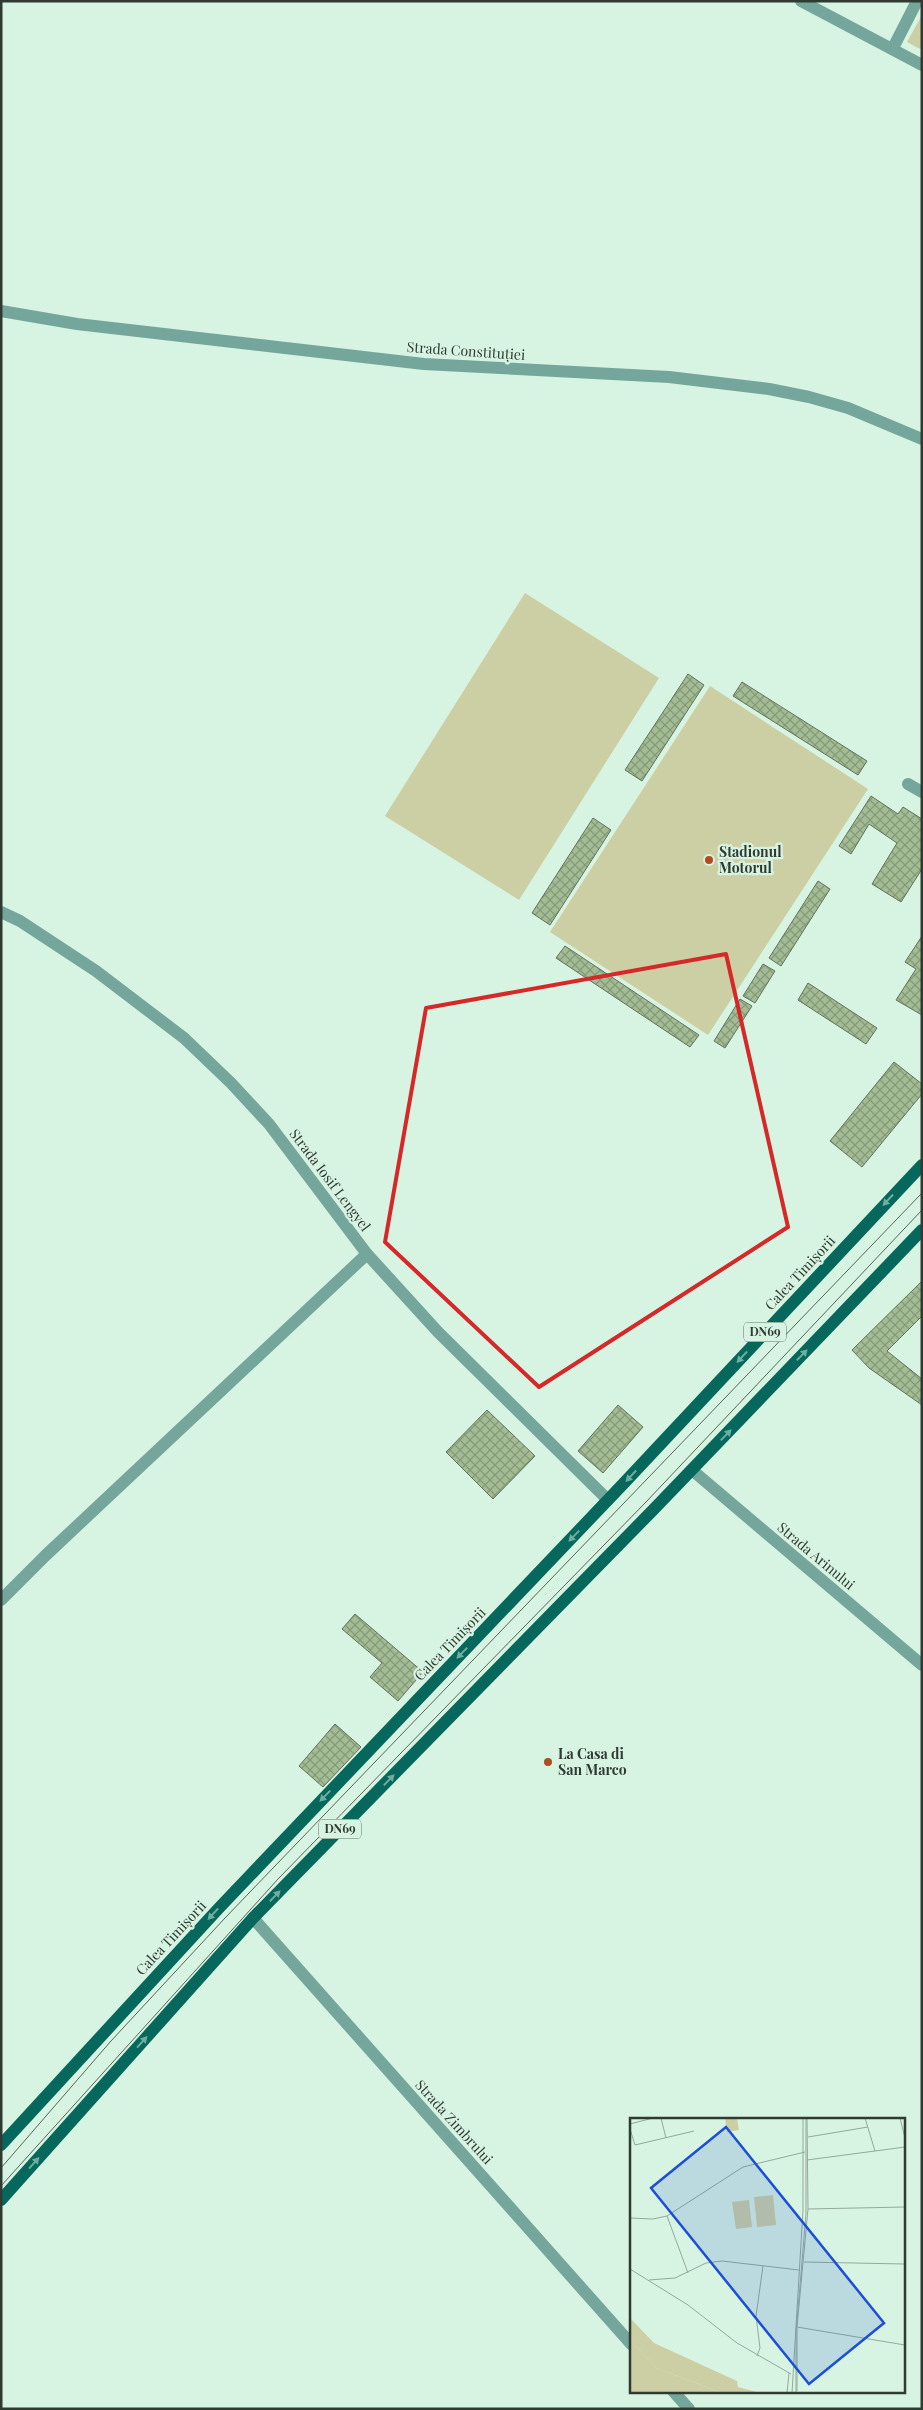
<svg xmlns="http://www.w3.org/2000/svg" width="923" height="2410" font-family="'Playfair Display',serif">
  <style>
    .pitch { fill: #cccfa4 }
    .building { fill: url(#building-cross-hatch); stroke: #64725c }
    .lines { fill: none; stroke-linecap: round; stroke-linejoin: round }
    .minor { stroke: #75a69c; stroke-width: 12 }
    .major { stroke: #06685c; stroke-width: 12 }
    .tram { stroke: #57665c; stroke-width: 1 }
    .oneway { fill: #6eae9e }
    .marked { fill: none; stroke: #d62828; stroke-width: 4; stroke-linejoin: round }
    .poi-dot { fill: #b14b20; stroke: #d7f3e1; stroke-width: 2 }
    .labels { text-anchor: middle; stroke-width: 4.5; stroke-linejoin: round; paint-order: stroke }
    .shield { fill: #d7f3e1; stroke: #617267; stroke-width: 1 }
    .shield-label { font-size: 12px; font-weight: bold; fill: #2f3a33 }
    .street-label { font-size: 14px; fill: #2f3a33; stroke: #d7f3e1 }
    .poi-label { font-size: 14px; font-weight: bold; fill: #2f3a33; stroke: #d7f3e1; text-anchor: start }
    .inset-road { fill: none; stroke: #94a99b; stroke-width: 1 }
    .view { fill: #1d4ed8; fill-opacity: 0.15; stroke: #1d4ed8; stroke-width: 2.5 }
    .inset-edge { fill: none; stroke: #2f3a33; stroke-width: 2.5 }
  </style>
  <defs>
    <pattern id="building-cross-hatch" width="8" height="8" patternUnits="userSpaceOnUse" patternTransform="scale(1.25)"><rect width="8" height="8" fill="#a3bc94"/><path d="M0 0l8 8M0 8l8-8" fill="none" stroke="#859a79"/></pattern>
  </defs>
  <rect width="100%" height="100%" fill="#d7f3e1"/>
  <g class="pitch">
    <polygon points="922,15 922,50 907,42"/>
    <polygon points="525,593 659,678 519,900 385,816"/>
    <polygon points="710,686 868,789 708,1035 550,932"/>
  </g>
  <g class="building">
    <polygon points="688,674 704,685 642,781 625,770"/>
    <polygon points="742,682 867,761 858,775 733,696"/>
    <polygon points="871,796 898,814 903,807 922,819 922,869 901,902 872,884 897,843 869,824 851,854 839,846"/>
    <polygon points="593,818 611,830 550,925 532,913"/>
    <polygon points="818,881 830,889 781,966 769,958"/>
    <polygon points="922,936 922,1015 896,1000 916,969 905,962"/>
    <polygon points="565,946 699,1035 690,1047 556,958"/>
    <polygon points="763,964 775,971 755,1003 743,996"/>
    <polygon points="808,983 877,1028 866,1044 798,1000"/>
    <polygon points="740,999 752,1006 725,1048 714,1041"/>
    <polygon points="894,1062 922,1084 922,1094 862,1167 830,1141"/>
    <polygon points="922,1281 922,1316 887,1351 922,1379 922,1405 869,1368 852,1350"/>
    <polygon points="618,1405 643,1427 603,1473 578,1451"/>
    <polygon points="487,1410 535,1456 493,1499 446,1452"/>
    <polygon points="355,1614 423,1672 398,1701 370,1677 382,1663 342,1629"/>
    <polygon points="335,1724 361,1747 323,1787 299,1766"/>
  </g>
  <g class="lines">
    <g class="minor">
      <polyline points="801,1 922,65"/>
      <polyline points="893,48 917,1"/>
      <polyline points="1,311 77,324 424,364 669,377 769,389 809,397 848,408 922,439"/>
      <polyline points="908,784 922,792"/>
      <polyline points="1,912 20,921 96,971 184,1038 231,1083 269,1124 367,1254 438,1332 608,1500"/>
      <polyline points="692,1470 922,1665"/>
      <polyline points="1,1600 46,1555 367,1254"/>
      <polyline points="253,1918 632,2345"/>
      <polyline points="673,2391 689,2409"/>
    </g>
    <g class="major">
      <polyline points="1,2145 219,1908 625,1482 922,1165"/>
      <polyline points="1,2200 253,1918 654,1509 922,1230"/>
    </g>
    <g class="tram">
      <polyline points="1,2168 111,2041 225,1918 922,1193"/>
      <polyline points="1,2186 278,1879 646,1502 922,1210"/>
    </g>
  </g>
  <defs><path id="oneway-solid" d="M-6-.8H1V-3.2L6.5 0L1 3.2V.8H-6Z" transform="scale(1.25)"/></defs>
  <g class="oneway">
    <use href="#oneway-solid" transform="translate(888 1200) rotate(133)"/>
    <use href="#oneway-solid" transform="translate(802 1355) rotate(-46)"/>
    <use href="#oneway-solid" transform="translate(742 1357) rotate(133)"/>
    <use href="#oneway-solid" transform="translate(726 1435) rotate(-46)"/>
    <use href="#oneway-solid" transform="translate(631 1476) rotate(133)"/>
    <use href="#oneway-solid" transform="translate(574 1536) rotate(134)"/>
    <use href="#oneway-solid" transform="translate(462 1653) rotate(134)"/>
    <use href="#oneway-solid" transform="translate(389 1780) rotate(-46)"/>
    <use href="#oneway-solid" transform="translate(325 1796) rotate(134)"/>
    <use href="#oneway-solid" transform="translate(275 1896) rotate(-46)"/>
    <use href="#oneway-solid" transform="translate(213 1914) rotate(133)"/>
    <use href="#oneway-solid" transform="translate(142 2042) rotate(-48)"/>
    <use href="#oneway-solid" transform="translate(34 2163) rotate(-48)"/>
  </g>
  <path class="marked" d="M726,954l62,273 -249,160 -154,-145 41,-234z"/>
  <g class="poi-dot">
    <circle cx="709" cy="860" r="5"/>
    <circle cx="548" cy="1762" r="5"/>
  </g>
  <g class="labels">
    <g class="shield">
      <rect x="744" y="1322.5" width="42" height="19" rx="4"/>
      <rect x="319" y="1819.5" width="42" height="19" rx="4"/>
    </g>
    <g class="shield-label">
      <text x="765" y="1336">DN69</text>
      <text x="340" y="1833">DN69</text>
    </g>
    <g class="street-label">
      <text transform="translate(466 351) rotate(4)" y="5">Strada Constituției</text>
      <text transform="translate(330 1180) rotate(53)" y="5">Strada Iosif Lengyel</text>
      <text transform="translate(800 1273) rotate(-47)" y="5">Calea Timișorii</text>
      <text transform="translate(816 1556) rotate(40)" y="5">Strada Arinului</text>
      <text transform="translate(450 1644) rotate(-46)" y="5">Calea Timișorii</text>
      <text transform="translate(171 1938) rotate(-47)" y="5">Calea Timișorii</text>
      <text transform="translate(454 2122) rotate(48)" y="5">Strada Zimbrului</text>
    </g>
    <g class="poi-label">
      <text x="719" y="857">Stadionul<tspan x="719" dy="16">Motorul</tspan></text>
      <text x="558" y="1759">La Casa di<tspan x="558" dy="16">San Marco</tspan></text>
    </g>
  </g>
  <g transform="translate(630 2118)">
    <rect width="275" height="275" fill="#d7f3e1"/>
    <path d="M0,200l24,25 83,38 1,6 22,6h-38l-66,-25 -26,-29z" fill="#cccfa4"/>
    <path d="M0,221l26,29 66,25h-92z" fill="#cccfa4"/>
    <path d="M95,0h12l2,12 -12,2zM143,77l3,30 -19,2 -3,-30zM119,82l3,27 -16,2 -4,-27z" fill="#cccfa4"/>
    <path class="inset-road" d="M31,0l5,20M235,0l10,33M270,0l5,20M0,6l23,-6M0,11l5,16 59,-14M178,19l60,-10M177,42l98,-13M178,91l97,-2M37,98l21,57M0,100l23,1 14,-3 76,-49 62,-15M174,144l101,2M0,151l58,36 49,38 54,31M19,162l26,-2 31,-15 16,-2 77,9M167,209l108,18M127,238l3,-8 -4,-32 7,-50M167,273v-64l11,-118 -1,-91M157,275l2,-20M162,275l11,-183v-92M166,275v-60l10,-119v-96"/>
    <path class="view" d="M96,9l158,196 -75,61 -158,-196z"/>
    <rect width="275" height="275" class="inset-edge"/>
  </g>
  <rect width="923" height="2410" fill="none" stroke="#2f3a33" stroke-width="5"/>
</svg>
